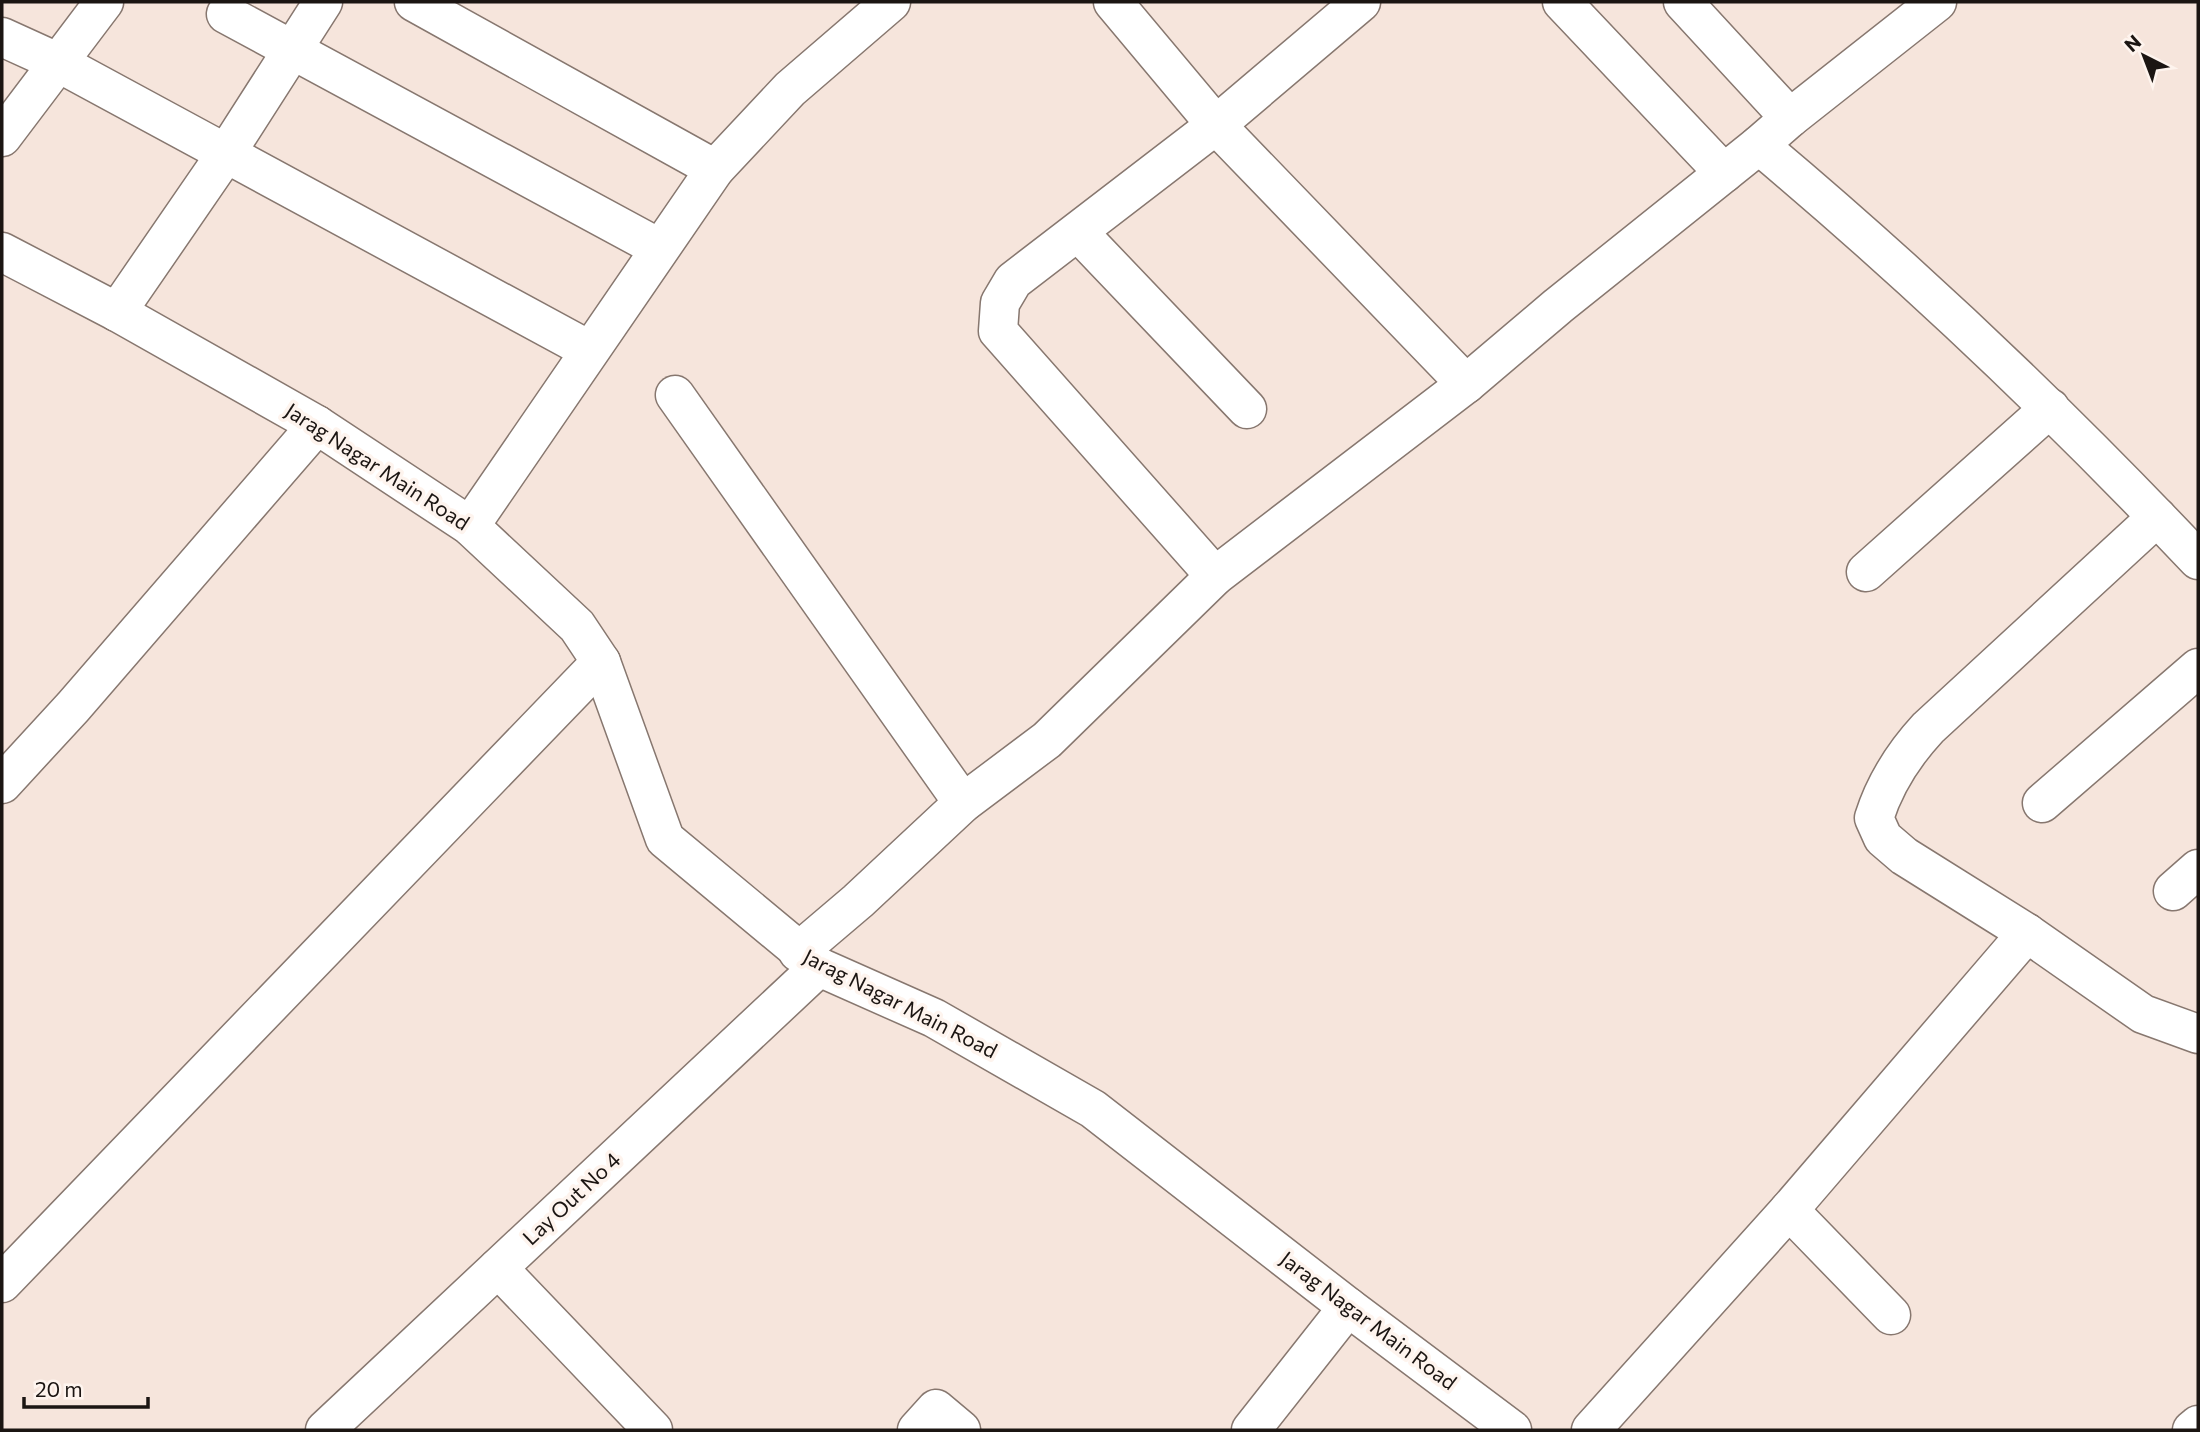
<svg xmlns="http://www.w3.org/2000/svg" width="2200" height="1432" font-family="Commissioner,sans-serif">
  <style>
    .lines { fill: none; stroke-linecap: round; stroke-linejoin: round }
    .minor-casing { stroke: #87776f; stroke-width: 41 }
    .major-casing { stroke: #87776f; stroke-width: 41 }
    .minor { stroke: #fff; stroke-width: 38 }
    .major { stroke: #fff; stroke-width: 38 }
    .labels { text-anchor: middle; stroke-width: 7; stroke-linejoin: round; paint-order: stroke }
    .street-label { font-size: 21px; fill: #1b1512; stroke: #fef4ee }
  </style>
  <rect width="100%" height="100%" fill="#f6e5dc"/>
  <g class="lines">
    <g class="minor-casing">
      <g id="minor">
        <polyline points="414,2 715,169"/>
        <polyline points="1562,2 1724,173"/>
        <polyline points="1683,2 1790,118"/>
        <polyline points="226,14 659,248"/>
        <polyline points="2,37 57,62 589,350"/>
        <polyline points="2,137 104,2"/>
        <path d="M1759,145c155,130 301,269 439,415"/>
        <polyline points="1078,232 1247,409"/>
        <polyline points="117,312 225,155 323,2"/>
        <polyline points="1466,384 1558,306 1759,145 1790,118 1937,2"/>
        <polyline points="675,395 963,803"/>
        <path d="M2157,517l-229,211c-24,26 -43,55 -54,90l9,20 21,18 123,77 116,81 55,20"/>
        <polyline points="470,526 715,169 790,89 891,2"/>
        <polyline points="1866,572 2050,408"/>
        <polyline points="1215,576 998,331 1000,303 1013,281 1216,125 1361,2"/>
        <polyline points="2,784 73,707 317,425"/>
        <polyline points="2042,803 2198,668"/>
        <polyline points="2173,891 2198,869"/>
        <polyline points="798,952 858,901 963,803 1047,740 1215,576 1466,384 1216,125 1113,2"/>
        <polyline points="1789,1210 1891,1315"/>
        <polyline points="498,1268 653,1430"/>
        <polyline points="2,1283 601,662"/>
        <polyline points="325,1430 819,967"/>
        <polyline points="917,1430 936,1409 961,1430"/>
        <polyline points="1251,1430 1348,1307"/>
        <polyline points="1591,1430 1789,1210 2027,933"/>
        <polyline points="2192,1430 2198,1425"/>
      </g>
    </g>
    <g class="major-casing">
      <polyline id="major" points="2,252 117,312 317,425 470,526 577,626 601,662 665,839 819,967 934,1018 1093,1109 1348,1307 1512,1430"/>
    </g>
    <use href="#minor" class="minor"/>
    <use href="#major" class="major"/>
  </g>
  <g class="labels">
    <g class="street-label">
      <text transform="translate(377 467) rotate(33)" y="7">Jarag Nagar Main Road</text>
      <text transform="translate(900 1004) rotate(27)" y="7">Jarag Nagar Main Road</text>
      <text transform="translate(572 1199) rotate(-43)" y="7">Lay Out No 4</text>
      <text transform="translate(1368 1321) rotate(37)" y="7">Jarag Nagar Main Road</text>
    </g>
  </g>
  <rect width="2200" height="1432" fill="none" stroke="#1b1512" stroke-width="7"/>
  <g transform="translate(2144 56) rotate(318)" stroke="#fef4ee" stroke-width="5" paint-order="stroke">
  <path d="M0-5L12 26L0 18L-12 26Z" fill="#1b1512"/>
  <text y="-10" font-size="19" font-weight="bold" text-anchor="middle" fill="#1b1512">N</text>
  </g>
  <path d="M24 1397v10h124v-10" fill="none" stroke="#1b1512" stroke-width="3.5"/>
  <text x="35" y="1397" font-size="21" fill="#1b1512" stroke="#fef4ee" stroke-width="5" paint-order="stroke">20 m</text>
</svg>
